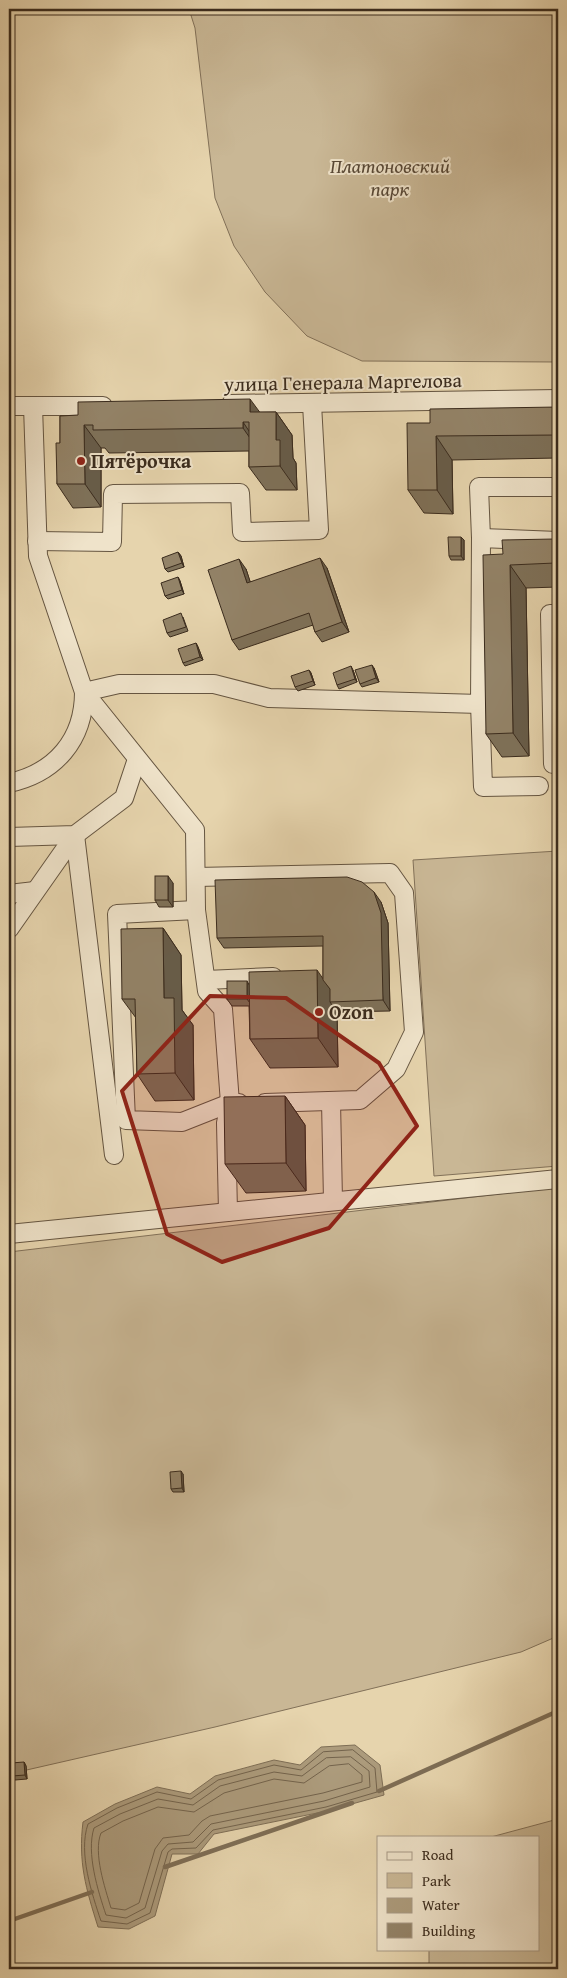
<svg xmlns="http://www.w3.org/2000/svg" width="567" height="1978" font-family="'Gentium Book Plus',serif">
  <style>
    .green { fill: #c9b795; stroke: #827159 }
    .water { fill: #ac9b7c; stroke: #7e6e56 }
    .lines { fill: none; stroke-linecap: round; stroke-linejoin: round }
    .shore { stroke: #73634c; stroke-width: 1 }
    .stream { stroke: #7e6e56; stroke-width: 4.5 }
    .minor-casing { stroke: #655541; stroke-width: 20 }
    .minor { stroke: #efe3ca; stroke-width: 18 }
    .wall { fill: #7e7159; stroke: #3a2b1d }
    .shaded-wall { fill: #675c49; stroke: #3a2b1d }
    .building { fill: #938368; stroke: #3a2b1d }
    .marked { fill: #8f2418; fill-opacity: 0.2; stroke: #8f2418; stroke-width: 4; stroke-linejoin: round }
    .poi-dot { fill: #8f2418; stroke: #efe3ca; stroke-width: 2 }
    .labels { text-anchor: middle; stroke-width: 4; stroke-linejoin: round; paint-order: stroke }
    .park-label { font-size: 20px; font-style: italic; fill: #574735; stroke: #efe3ca }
    .street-label { font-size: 20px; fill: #3a2b1d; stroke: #efe3ca }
    .poi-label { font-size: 20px; font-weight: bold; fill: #3a2b1d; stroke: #efe3ca; text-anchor: start }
  </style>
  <rect width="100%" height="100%" fill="#e6d4ad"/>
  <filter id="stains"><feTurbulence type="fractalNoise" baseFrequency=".004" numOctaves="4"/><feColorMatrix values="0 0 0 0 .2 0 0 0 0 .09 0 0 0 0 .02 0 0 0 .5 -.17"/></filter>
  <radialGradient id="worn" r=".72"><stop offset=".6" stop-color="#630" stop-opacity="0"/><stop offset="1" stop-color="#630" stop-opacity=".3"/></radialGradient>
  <g class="green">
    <polygon points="189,9 558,9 558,362 362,361 307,336 265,292 234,246 215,198 195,28"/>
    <polygon points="558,851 558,1166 434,1176 413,860"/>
    <polygon points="558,1187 558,1636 521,1652 215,1727 9,1774 9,1252"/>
    <polygon points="558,1819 558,1969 429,1969 429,1949 538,1949 538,1837 491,1837"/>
  </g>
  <path class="water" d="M355,1745l25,20 4,30 -57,16 -113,23 -16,20h-26l-17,62 -26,13 -31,-2c-12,-38 -20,-65 -15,-105l32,-18 42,-17 33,7 25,-18 59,-16 26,5 21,-18z"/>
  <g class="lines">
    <g class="shore">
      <path d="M353,1750l22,18 2,24 -51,15 -113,23 -17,18 -24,1 -4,3 -18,61 -23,11 -26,-3c-9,-27 -23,-68 -13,-97l29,-16 40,-16 34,7 27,-19 56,-15 27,5 22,-18z"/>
      <path d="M351,1757l18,14 1,16 -46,14 -113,23 -18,18 -25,2 -6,7 -17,57 -19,10 -20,-3c-8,-24 -20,-62 -12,-87l26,-14 38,-15 35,6 27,-19 54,-14 28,4 24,-18z"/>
      <path d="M349,1764l13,11v7l-39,11 -113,23 -8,5 -13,14 -26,3 -8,11 -16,54 -14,7 -14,-2c-6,-20 -18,-55 -10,-75l22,-12 35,-14 36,5 30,-19 50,-14 30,4 25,-17z"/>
    </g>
    <g class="stream">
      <polyline points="379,1791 558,1711"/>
      <polyline points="165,1867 352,1803"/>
      <polyline points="9,1921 92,1892"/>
    </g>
    <g class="minor-casing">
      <g id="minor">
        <polyline points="231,404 558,399"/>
        <polyline points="9,406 103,406"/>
        <polyline points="481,538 479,487 558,487"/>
        <polyline points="37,541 112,542 113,494 240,493 242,532 319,530 312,404"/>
        <polyline points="480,704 483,787 539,786"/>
        <polyline points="553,764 550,614 558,614"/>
        <path d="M9,783c46,-10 75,-43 75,-91l-46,-136 -5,-150"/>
        <polyline points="75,835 114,1155"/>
        <polyline points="9,837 75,835 124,798 137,759"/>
        <polyline points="196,877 390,873 404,893 414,1032 396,1069 360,1100 265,1103"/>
        <polyline points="9,894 35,891"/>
        <polyline points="196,910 117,914 126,1120 182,1122 230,1103 239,1103"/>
        <polyline points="9,929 75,835"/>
        <polyline points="206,980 273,977"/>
        <polyline points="331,1101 333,1201"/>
        <polyline points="228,1212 226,1123 230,1103 223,1009 207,991 196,910 195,830 84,692 119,684 214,684 269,698 480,704 481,538 558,541"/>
        <polyline points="9,1234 558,1179"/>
      </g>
    </g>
    <use href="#minor" class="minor"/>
  </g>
  <g class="wall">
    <polygon points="558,407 558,458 452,460 453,514 424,513 408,490 430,423"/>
    <polygon points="276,412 292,435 293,458 296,463 297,490 266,490 249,467 249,451 109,453 105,448 101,448 101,507 73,508 57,484 60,443 60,416"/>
    <polygon points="554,539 558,544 558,587 526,588 529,756 502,757 486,734 503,554"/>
    <polygon points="464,540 464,560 451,560 449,556"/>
    <polygon points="178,552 181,556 184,567 168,572 165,569"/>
    <polygon points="327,568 349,632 322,642 315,632 313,625 239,650 232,640 246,569 250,582"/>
    <polygon points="178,577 180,581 184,594 168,599 165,596"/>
    <polygon points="183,617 188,631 170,637 167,633"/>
    <polygon points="196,643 198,647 203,660 185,666 183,663"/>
    <polygon points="374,668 379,682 362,687 360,684"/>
    <polygon points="309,670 311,673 315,685 298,691 295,687"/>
    <polygon points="353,670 357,682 339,689 337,685"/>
    <polygon points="173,883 173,907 159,907 155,900"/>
    <polygon points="381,902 388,923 390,1011 337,1012 338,1067 270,1068 250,1039 249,1006 232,1006 227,999 249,984 323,980 323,946 224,948 217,938"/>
    <polygon points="163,928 181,955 182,1010 193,1025 194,1100 155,1101 137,1074 136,1018 122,999"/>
    <polygon points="285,1096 305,1125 306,1191 246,1193 225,1164"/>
    <polygon points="183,1474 184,1492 173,1492 171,1489"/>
    <polygon points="24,1762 26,1766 27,1779 15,1780 12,1776"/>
  </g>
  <g class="shaded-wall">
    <polygon points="250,399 267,422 250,412"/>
    <polygon points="276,412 292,435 293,458 296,463 297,490 280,466 276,440"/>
    <polygon points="243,422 259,446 259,451 243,428"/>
    <polygon points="84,425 101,448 101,507 85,484"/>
    <polygon points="436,436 452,460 453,514 437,490"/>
    <polygon points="461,537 464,540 464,560 461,556"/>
    <polygon points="554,539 558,544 558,568 555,563"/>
    <polygon points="178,552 181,556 184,567 182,563"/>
    <polygon points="320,558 327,568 349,632 342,622"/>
    <polygon points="239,559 246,569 254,593 247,583"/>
    <polygon points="510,565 526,588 529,756 513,733"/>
    <polygon points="178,577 180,581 184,594 182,590"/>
    <polygon points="196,643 198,647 203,660 200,657"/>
    <polygon points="372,665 374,668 379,682 376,678"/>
    <polygon points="351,666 353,670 357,682 355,679"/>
    <polygon points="309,670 311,673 315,685 313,681"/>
    <polygon points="168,876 173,883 173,907 168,900"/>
    <polygon points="374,892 381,902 388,923 390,1011 383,1000"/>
    <polygon points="163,928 181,955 182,1010 193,1025 194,1100 175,1073 164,998"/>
    <polygon points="317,970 337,999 330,1002 337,1012 338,1067 318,1038"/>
    <polygon points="247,981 251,988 252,1006 247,999"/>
    <polygon points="285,1096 305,1125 306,1191 286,1163"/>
    <polygon points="181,1471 183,1474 184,1492 182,1488"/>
    <polygon points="24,1762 26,1766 27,1779 25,1775"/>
  </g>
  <g class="building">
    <polygon points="250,399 250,412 276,412 276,440 280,440 280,466 249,467 249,422 243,422 243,428 93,430 93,425 84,425 85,484 57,484 56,443 60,443 60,416 78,415 78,402"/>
    <polygon points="558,407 558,435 436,436 437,490 408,490 407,423 430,423 430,409"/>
    <polygon points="448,537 461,537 461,556 449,556"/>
    <polygon points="554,539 555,563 510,565 513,733 486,734 483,555 503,554 502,540"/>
    <polygon points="178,552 182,563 165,569 162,558"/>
    <polygon points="320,558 342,622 315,632 309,613 232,640 208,570 239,559 247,583"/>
    <polygon points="178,577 182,590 165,596 161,583"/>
    <polygon points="181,613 186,627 167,633 163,620"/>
    <polygon points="196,643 200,657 183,663 178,649"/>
    <polygon points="372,665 376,678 360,684 355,670"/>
    <polygon points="351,666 355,679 337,685 333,673"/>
    <polygon points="309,670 313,681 295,687 291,676"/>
    <rect x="155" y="876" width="13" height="24"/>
    <polygon points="347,877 362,882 374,892 381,913 383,1000 330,1002 330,989 323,980 323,936 217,938 215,880"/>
    <polygon points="163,928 164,998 174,998 175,1073 137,1074 135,999 122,999 121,929"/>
    <polygon points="317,970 318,1038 250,1039 249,972"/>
    <rect x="227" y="981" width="20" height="18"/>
    <polygon points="285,1096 286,1163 225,1164 224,1097"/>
    <polygon points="181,1471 182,1488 171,1489 170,1472"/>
    <polygon points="24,1762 25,1775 12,1776 11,1763"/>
  </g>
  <path class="marked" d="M210,996l76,2 93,65 38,63 -88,102 -107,34 -55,-28 -45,-143z"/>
  <g class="poi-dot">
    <circle cx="81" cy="461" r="5"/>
    <circle cx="319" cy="1012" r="5"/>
  </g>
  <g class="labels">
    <g class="park-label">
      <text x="390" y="173">Платоновский<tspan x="390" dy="23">парк</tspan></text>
    </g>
    <g class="street-label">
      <text transform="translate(343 382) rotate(-1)" y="7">улица Генерала Маргелова</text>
    </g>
    <g class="poi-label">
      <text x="91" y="468">Пятёрочка</text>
      <text x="329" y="1019">Ozon</text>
    </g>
  </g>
  <rect width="567" height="1978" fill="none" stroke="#e6d4ad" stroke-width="30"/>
  <rect x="10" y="10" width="547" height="1958" fill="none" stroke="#3a2b1d" stroke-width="2.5"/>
  <rect x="15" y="15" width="537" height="1948" fill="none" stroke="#3a2b1d"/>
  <rect x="377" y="1836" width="162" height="115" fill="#efe3ca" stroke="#a79985"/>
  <rect x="387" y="1852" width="25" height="8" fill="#efe3ca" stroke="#a79985"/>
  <text x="422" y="1860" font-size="15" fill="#3a2b1d">Road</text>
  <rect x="387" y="1873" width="25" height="15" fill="#c9b795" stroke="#a79985"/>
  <text x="422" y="1886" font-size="15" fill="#3a2b1d">Park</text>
  <rect x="387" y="1898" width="25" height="15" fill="#ac9b7c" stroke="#a79985"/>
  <text x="422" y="1910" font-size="15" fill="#3a2b1d">Water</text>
  <rect x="387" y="1923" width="25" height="15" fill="#938368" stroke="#a79985"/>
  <text x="422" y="1936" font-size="15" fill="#3a2b1d">Building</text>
  <rect width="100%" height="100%" filter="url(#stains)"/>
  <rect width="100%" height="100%" fill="url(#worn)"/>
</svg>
